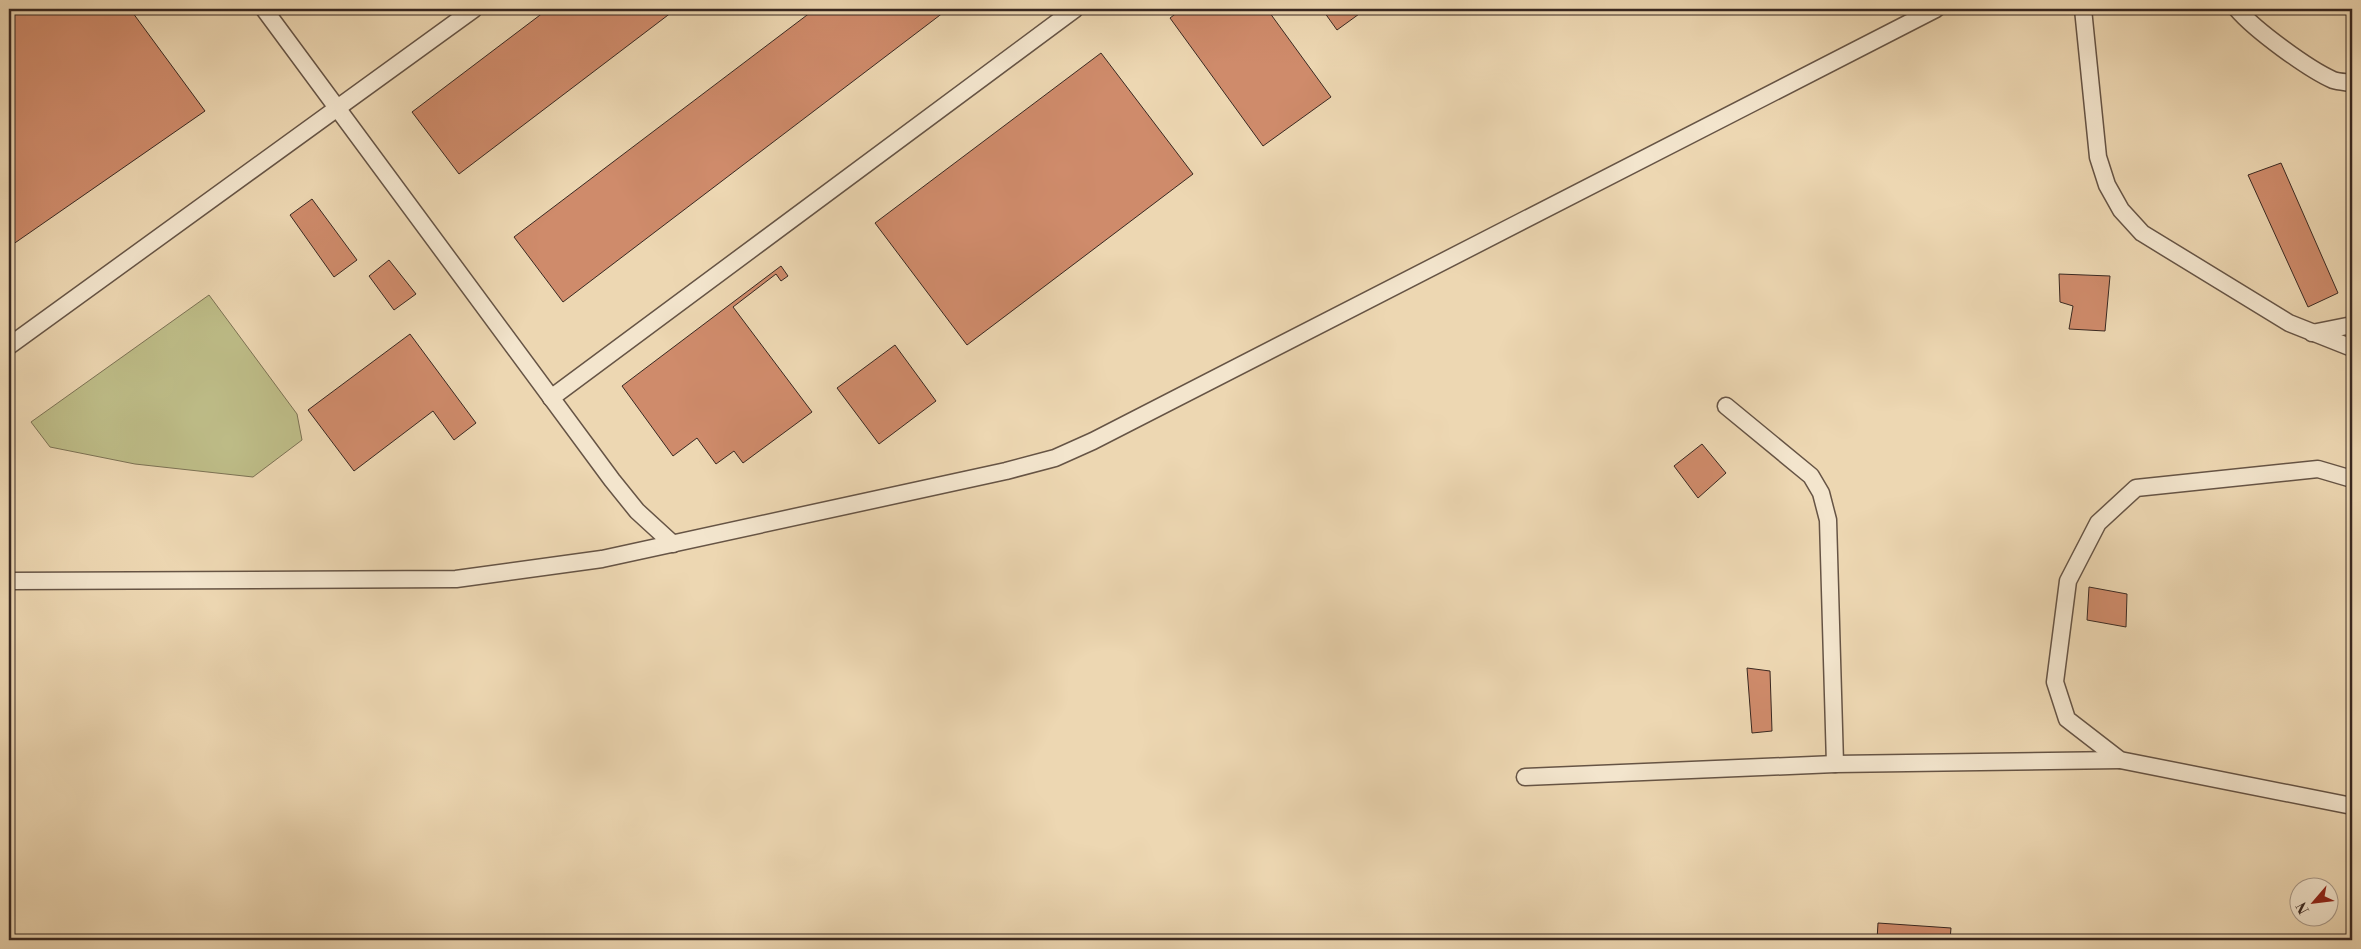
<svg xmlns="http://www.w3.org/2000/svg" width="2361" height="949" font-family="'Libre Bodoni',serif">
  <style>
    .green { fill: #bebd88; stroke: #7c7254 }
    .building { fill: #cf8b6b; stroke: #392821 }
    .lines { fill: none; stroke-linecap: round; stroke-linejoin: round }
    .lane-casing { stroke: #665445; stroke-width: 19 }
    .lane { stroke: #f3e5cd; stroke-width: 16 }
  </style>
  <rect width="100%" height="100%" fill="#edd7b2"/>
  <filter id="stains"><feTurbulence type="fractalNoise" baseFrequency=".004" numOctaves="4"/><feColorMatrix values="0 0 0 0 .2 0 0 0 0 .09 0 0 0 0 .02 0 0 0 .5 -.17"/></filter>
  <radialGradient id="worn" r=".72"><stop offset=".6" stop-color="#630" stop-opacity="0"/><stop offset="1" stop-color="#630" stop-opacity=".3"/></radialGradient>
  <polygon class="green" points="209,295 297,414 302,440 253,477 135,464 50,447 31,422"/>
  <g class="building">
    <polygon points="9,9 130,9 205,111 9,247"/>
    <polygon points="548,9 676,9 459,174 412,112"/>
    <polygon points="815,9 948,9 563,302 514,237"/>
    <polygon points="1182,9 1267,9 1331,97 1263,146 1170,18"/>
    <polygon points="1322,9 1366,9 1337,30"/>
    <polygon points="1101,53 1193,174 967,345 875,223"/>
    <polygon points="2281,163 2338,293 2308,307 2248,175"/>
    <polygon points="312,199 357,260 334,277 290,215"/>
    <polygon points="389,260 416,294 394,310 369,276"/>
    <polygon points="781,266 788,276 781,281 776,274 733,307 812,412 743,463 734,451 716,464 697,438 673,456 622,386"/>
    <polygon points="2059,274 2110,276 2105,331 2069,329 2073,306 2060,302"/>
    <polygon points="410,334 476,423 454,440 433,411 354,471 308,410"/>
    <polygon points="895,345 936,401 879,444 837,388"/>
    <polygon points="1702,444 1726,473 1698,498 1674,466"/>
    <polygon points="2089,587 2127,594 2126,627 2087,620"/>
    <polygon points="1747,668 1770,671 1772,731 1752,733"/>
    <polygon points="1878,923 1951,928 1950,940 1877,940"/>
    <polygon points="1990,937 2013,938 2013,940 1990,940"/>
  </g>
  <g class="lines">
    <g class="lane-casing">
      <g id="lane">
        <polyline points="264,9 612,480 637,511 673,544"/>
        <polyline points="2083,9 2098,157 2107,185 2121,210 2142,233 2289,323 2352,348"/>
        <path d="M2237,9c18,21 71,60 96,71 6,2 13,2 19,3"/>
        <polyline points="2312,333 2352,325"/>
        <polyline points="9,346 474,9"/>
        <polyline points="551,398 1075,9"/>
        <polyline points="1726,406 1811,476 1821,493 1828,520 1835,764"/>
        <polyline points="2352,479 2318,469 2136,488 2098,523 2068,581 2055,682 2067,719 2120,760 2352,806"/>
        <polyline points="9,581 456,579 602,559 1006,471 1055,458 1093,441 1936,9"/>
        <polyline points="1525,777 1835,764 2120,760"/>
      </g>
    </g>
    <use href="#lane" class="lane"/>
  </g>
  <rect width="2361" height="949" fill="none" stroke="#edd7b2" stroke-width="30"/>
  <rect x="10" y="10" width="2341" height="929" fill="none" stroke="#392821" stroke-width="2.5"/>
  <rect x="15" y="15" width="2331" height="919" fill="none" stroke="#392821"/>
  <g transform="translate(2314 902) rotate(242)"><circle r="24" fill="#f3e5cd" stroke="#a99988"/>
  <path d="M0-4L9 19L0 12L-9 19Z" fill="#8f2418"/>
  <text y="-8" font-size="14" font-weight="bold" text-anchor="middle" fill="#392821">N</text>
  </g>
  <rect width="100%" height="100%" filter="url(#stains)"/>
  <rect width="100%" height="100%" fill="url(#worn)"/>
</svg>
